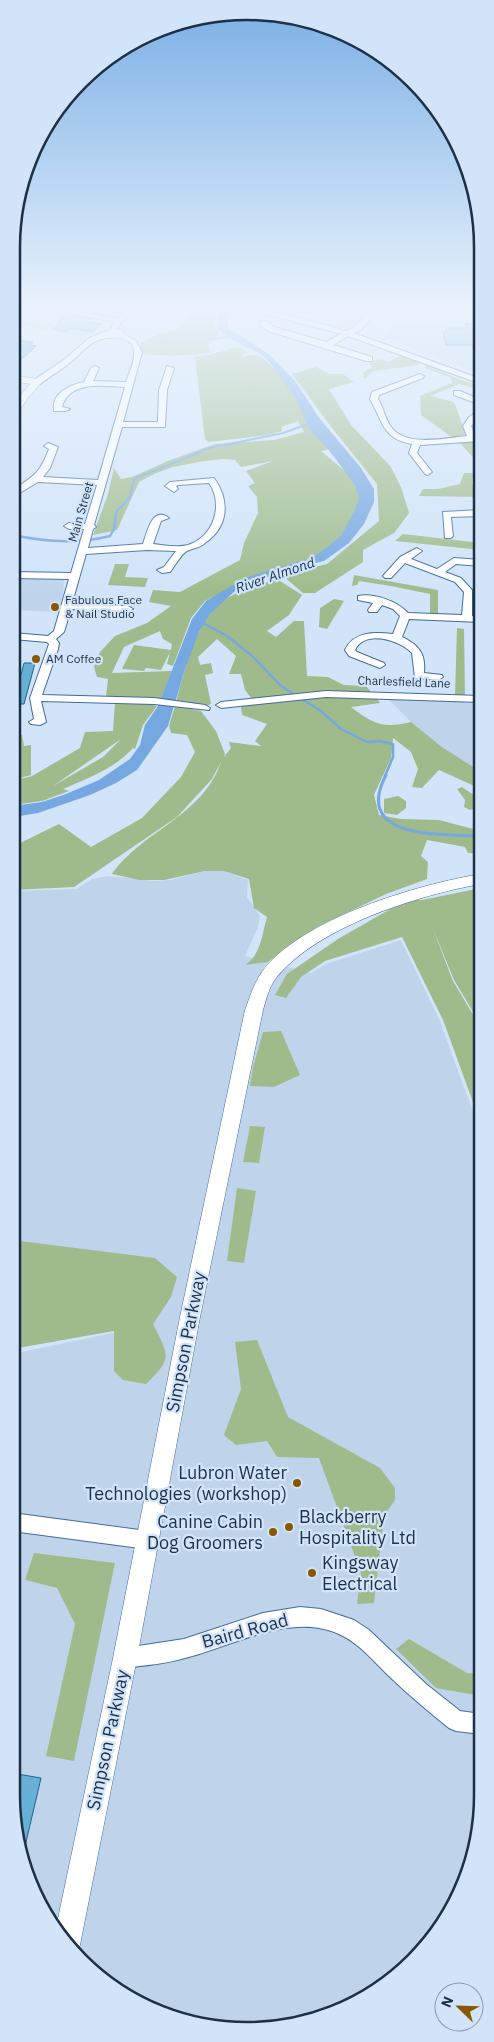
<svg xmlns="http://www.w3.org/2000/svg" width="494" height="2042" font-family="'IBM Plex Sans',sans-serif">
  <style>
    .built { fill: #bfd4eb }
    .green { fill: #9fbb8b; fill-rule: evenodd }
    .water { fill: #75a7e0 }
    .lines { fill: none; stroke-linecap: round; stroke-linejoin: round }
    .stream-far2 { stroke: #75a7e0; stroke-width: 2 }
    .stream-far1 { stroke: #75a7e0; stroke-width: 2.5 }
    .stream { stroke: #75a7e0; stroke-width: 3 }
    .building { fill: #67afd5; stroke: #18678a }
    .minor-casing { stroke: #416b9c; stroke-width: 2 }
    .major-casing { stroke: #416b9c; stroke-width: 1 }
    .minor { fill: #fff; fill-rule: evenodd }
    .major { fill: #fff; fill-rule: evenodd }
    .poi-dot { fill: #885800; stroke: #d1e4fa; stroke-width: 2 }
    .labels { text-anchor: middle; stroke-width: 4.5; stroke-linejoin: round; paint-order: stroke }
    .far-street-label { font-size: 12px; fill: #1d3045; stroke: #d1e4fa }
    .far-poi-label { font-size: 12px; fill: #1d3045; stroke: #d1e4fa; text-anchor: start }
    .far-water-label { font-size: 14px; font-style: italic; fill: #12355a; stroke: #d1e4fa }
    .near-street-label { font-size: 18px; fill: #1d3045; stroke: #d1e4fa }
    .near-poi-label { font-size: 18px; fill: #1d3045; stroke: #d1e4fa; text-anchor: end }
    .rim { fill: none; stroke: #1d3045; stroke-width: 2.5 }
  </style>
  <rect width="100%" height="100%" fill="#d1e4fa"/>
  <g class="built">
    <polygon points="13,308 127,308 85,338 45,330 53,324 13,318"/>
    <polygon points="292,308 370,308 356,323 296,313"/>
    <polygon points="441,308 481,308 481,375 383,336 393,325 413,317 436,315"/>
    <polygon points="21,578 64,579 63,595 56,612 17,610 20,602 21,589 19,587"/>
    <polygon points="388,699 481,703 481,772 442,747 411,722"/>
    <polygon points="206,871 225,871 248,880 247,897 260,916 258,927 245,956 311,973 326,964 401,940 440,1021 481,1134 481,1826 451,1913 391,1982 308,2023 231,2030 142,2006 70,1951 29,1885 11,1795 12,1354 146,1326 12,1242 12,891 77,889 92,879 107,876 155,881 170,880"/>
  </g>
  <g class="green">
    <polygon points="192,308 215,308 215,329 220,334 208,345 210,353 173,356 141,354 141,342 162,333 175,330 196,311"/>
    <polygon points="13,318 54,325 45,330 13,324"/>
    <path d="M238,347l8,5 -5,5c5,0 7,-2 11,-2 23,-1 66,75 79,94l-10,2 25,21 4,-1 12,28 -17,36 -20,18 -47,18 -38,12 -35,18 -14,17 -18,48 -6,-2 3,-12 -9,18 -15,-2 -2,3 -22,-2 12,-24 37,5 1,-6 -9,-5 -3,-8 -36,16 -12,26 60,-2 -11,28 -55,-2 2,-18 -11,-2 -3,-10 6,-15 15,-16 32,-13 24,-17 -22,-4 4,-12 27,2 60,-32 4,-17 14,-30 -1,-16 -9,-11 7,-3 -9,-12 27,-10 -32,6 -6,-7 -12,-1 -19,2 -31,6 -19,7 -15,8 -22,48 -24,5 15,-41 6,-26 7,11 11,-2 36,-16 47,-17 59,-4 30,-8 -6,-11 -17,6 1,4 -14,4 -60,7 -3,-3 -10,-82 13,-2z"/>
    <polygon points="402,355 420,362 419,365 374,371 364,379 363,373 372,367 369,362 379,359 388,362"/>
    <polygon points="426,365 461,380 481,386 481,390 459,384 430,396 454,402 466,434 453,438 421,415 420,396 452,383 451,378 425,368"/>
    <polygon points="316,367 329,374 343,374 354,382 329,389 351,425 391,467 401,487 409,513 394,533 363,550 363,562 315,593 303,593 282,575 327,564 379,521 377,484 329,424 292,374"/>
    <polygon points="481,441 481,466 459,442"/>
    <polygon points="464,473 473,473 472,484 481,492 481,497 419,496 423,489 438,489 460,484"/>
    <polygon points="403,534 481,543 481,550 395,541"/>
    <polygon points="115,564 129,564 125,577 148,578 145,587 108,585"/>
    <polygon points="354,575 438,590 438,614 430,614 430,594 391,586 359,581 357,585 352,586"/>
    <path d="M277,579l25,16 -13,20 -22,16 9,6 18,-16h10l3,55 21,1 16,8 22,1 6,7 -120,6 -7,-9 -4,-16h-12l7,-18 -19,-17 -19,18 2,8 11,-2 2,10 -8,2 6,29 -7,3 -28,-5c8,-29 20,-82 47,-101 15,-11 36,-16 54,-22z"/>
    <polygon points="334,599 344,601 327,629 319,627 320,608"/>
    <polygon points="457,628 464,629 465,695 455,695"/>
    <path d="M334,695l42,2 4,6 -29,4c22,17 33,22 60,15l31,25 39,25v17l-42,-19 -17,18 -10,-1 6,-18 -7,-17 -18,-14 -2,20 -17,37 5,20 22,4 38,1 42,11v22h-13l-3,-6 -38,-7 -6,16 7,6 -1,17 -41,15 -69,33 -49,35 -23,3c16,-10 17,-31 22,-48l-13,-9 -5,-29 -25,-8h-19l-41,9h-25l-27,-6c30,-43 91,-58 109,-112l-9,17 -35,38 -103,70 -62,3v-43l47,-23 32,23 51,-29 39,-41 14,-25 -8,-17 -16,-2 -2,-7 6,-20 26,5 15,20 9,23 -1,3 7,-9 -2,-6 32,4 -6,-5 12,-17 -25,-9 -1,-9z"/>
    <path d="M115,703h29l13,3 -14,19 -8,24 -2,-1c-19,21 -45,30 -70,41l6,2 -27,10 -29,4v-24l19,-5 48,-28 5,-16 28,-1zM121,739l-18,18 -50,29z"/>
    <polygon points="13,734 22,735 24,746 31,745 31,775 13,780"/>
    <polygon points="462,787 481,800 481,806 470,810 464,807 465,800 457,789"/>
    <polygon points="398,796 406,801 406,808 397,815 384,813 384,799"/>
    <polygon points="481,888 481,1025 454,980 431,924 453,981 481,1028 481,1124 443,1020 402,937 325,961 301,977 286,998 275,995 287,974 338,939 406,900 422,900"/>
    <polygon points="281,1031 300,1075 274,1087 250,1086 253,1067 263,1032"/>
    <polygon points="250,1126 265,1127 259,1163 243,1162"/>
    <polygon points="237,1188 256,1191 244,1263 227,1261"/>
    <path d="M12,1240l143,18 22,19 -6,20 -18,27c16,32 20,34 -7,60l-23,-4 -9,-9v-40l-102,18z"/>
    <polygon points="257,1340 288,1417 380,1468 395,1488 395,1500 384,1516 374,1603 357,1604 361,1573 319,1458 277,1457 267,1441 236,1445 224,1435 241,1389 235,1342"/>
    <polygon points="34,1553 115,1563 74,1761 46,1756 75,1624 57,1588 25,1580"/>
    <polygon points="409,1639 467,1673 481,1674 481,1696 436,1688 396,1649"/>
  </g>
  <polygon class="water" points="217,308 228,308 228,328 269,354 295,381 320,419 361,468 374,489 374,502 364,524 349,543 324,561 286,570 236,590 210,614 199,632 185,669 168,726 137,770 116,783 90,795 38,813 13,817 13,806 42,802 66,794 99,780 130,759 140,745 145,725 158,706 192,619 206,601 245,578 311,558 322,551 341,536 355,510 359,498 355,485 328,449 309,429 297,401 272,365 261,354 234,341 218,330"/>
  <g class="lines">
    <g class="stream-far2">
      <polyline points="149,342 217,339 232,336"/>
      <polyline points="116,516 117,511 130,497 134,479 210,448 283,433 311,423"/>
    </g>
    <g class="stream-far1">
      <path d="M13,535c32,7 65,9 97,1l4,-7 2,-15"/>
      <polyline points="203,623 227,636 251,655 281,686 321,711 341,729 367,742 379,741 393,744 393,757 385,776"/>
    </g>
    <path class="stream" d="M386,775c-34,65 56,59 95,61"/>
  </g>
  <g class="building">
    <polygon points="67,314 90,319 85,322 101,324 92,332 71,328 66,332 52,329 61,322 57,322"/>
    <polygon points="465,324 481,324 481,368 478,368 472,345 446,345 443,332 447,332 446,328 467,328"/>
    <polygon points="13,339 33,342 30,345 36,346 13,367"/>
    <polygon points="24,663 35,663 30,682 24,704 14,704 16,696 13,696 13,675 21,675"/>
    <polygon points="11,1773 41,1778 23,1855 11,1795"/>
  </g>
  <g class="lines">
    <g class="minor-casing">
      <g id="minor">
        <path d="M44,308h17l56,11 12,-11 22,2 1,2 -4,2 -15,-2 -12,10 -4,7 6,1 1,4 12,7 6,11 -19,70h35l1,-32 8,-24 7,2 -7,22 -2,37h-43l-28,98 2,2 -3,2 -5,19 55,-4c4,-11 9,-39 26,-26l-8,3 -8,23c11,1 24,4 35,1 26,-8 36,-41 21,-62l-31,2 -2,1 2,3 -4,3 -9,-6 5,-4 44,-4c16,22 15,49 -9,65 -5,5 -12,5 -18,8 -6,3 -12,15 -17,21l-8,1 -5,-3 7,-3 12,-16 -29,-1 -61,4 -14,49 56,3 5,3 -5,3 -57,-3 -7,23 -8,7 3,4 -1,6 -16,46 112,3 51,7 5,3 -1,2 -55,-6 -113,-3 5,21 -6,3 -9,-1 -2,-2 5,-3 -4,-21 19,-54 -2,-2 -34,-3v-6l35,3 6,-5 15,-52 -56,-1v-6l58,1 13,-44h-15l-5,-3 5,-3 16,1 12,-39 -59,-3 -25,15v-7c21,-14 27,-17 36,-41l-5,-3 4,-3 10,4 -8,21 -7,9 55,3 27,-93c-21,-1 -56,-7 -63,20l8,2 -4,2h-12c-3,-18 16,-26 30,-29l7,-14 4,-2 4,2 -6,13 33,1c3,-9 9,-20 8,-30 -1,-18 -26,-16 -38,-11 -9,4 -16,14 -24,20 -10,9 -22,15 -32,23h-6v-4l31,-21 24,-21 22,-9 3,-7z"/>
        <path d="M234,308c38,0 76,13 113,23l8,-5 17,-18h7l-18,22 -7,3 127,46v5l-133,-48 -15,9 39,12v4h-6l-98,-30 -8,-6v-4h6l8,6 52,15 15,-8 -64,-17z"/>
        <path d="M420,374l4,2 -1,2 -44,17 -1,4c6,9 7,21 14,29 15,19 54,10 75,8l-4,-10 6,-9 12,-8v7l-10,10 5,10 5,-1v6l-61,4 -3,8 15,19 -4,3 -3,-1 -16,-21 3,-9c-30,-5 -29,-23 -42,-45l2,-7z"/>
        <polygon points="454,391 460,391 481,400 481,405 454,395"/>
        <polygon points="481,510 481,516 451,517 453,536 451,538 445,538 443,512"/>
        <path d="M417,548l5,3 -11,8 26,10 17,-11 27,2v6l-25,-2 -11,8 16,6 11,12v26h9v6l-72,-3 -7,18c17,8 24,17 22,36l18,2 1,2 -5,3 -23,-2 -3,-25c-12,-13 -47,-24 -57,-3l2,2 27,11 1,2 -5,3 -31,-12 -4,-6c9,-19 29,-18 48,-16l7,-18 -7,-7 -11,-4 -5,7h-8l-1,-2 5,-7 -15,-3v-4c16,-3 39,5 50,17l54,2 2,-23 -9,-10 -50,-19 -14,15h-6l-2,-2 17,-19z"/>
        <polygon points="326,691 481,696 481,702 326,697 221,708 216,705 221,702"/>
        <polygon points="12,1513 147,1531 154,1534 156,1540 154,1546 147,1549 12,1531"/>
        <path d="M300,1607l21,2 33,11 15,10 57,54 34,27 21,3v20l-25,-3 -7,-3c-20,-16 -39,-32 -58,-50 -15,-14 -30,-33 -48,-42 -49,-26 -110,10 -158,22 -19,6 -40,7 -60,10l-7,-3 -3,-7 3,-7 7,-3 59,-9 79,-26z"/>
      </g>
    </g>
    <g class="major-casing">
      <g id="major">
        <polygon points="13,375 37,379 42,382 27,399 17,415 13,416 13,405 30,384 13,381"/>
        <path d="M481,874v10c-63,11 -164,43 -205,94 -7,9 -10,22 -13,32l-63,307 -63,341 -57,287 -4,10 -6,-4 -14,-23 57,-270 67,-341 65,-307c5,-13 9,-27 17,-38 38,-53 157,-88 219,-98z"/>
      </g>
    </g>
    <use href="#minor" class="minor"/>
    <use href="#major" class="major"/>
  </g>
  <linearGradient id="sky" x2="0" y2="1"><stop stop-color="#7aafe5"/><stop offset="0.52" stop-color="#eaf3fd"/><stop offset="1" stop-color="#eaf3fd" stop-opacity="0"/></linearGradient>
  <rect width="494" height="594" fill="url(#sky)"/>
  <g class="poi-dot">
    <circle cx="55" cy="607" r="5"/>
    <circle cx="36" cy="659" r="5"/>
    <circle cx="297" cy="1483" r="5"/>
    <circle cx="289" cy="1527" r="5"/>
    <circle cx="273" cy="1532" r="5"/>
    <circle cx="312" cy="1573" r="5"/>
  </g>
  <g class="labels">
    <g class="far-street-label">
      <text transform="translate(81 512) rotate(-74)" y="4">Main Street</text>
      <text transform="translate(404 682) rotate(2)" y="4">Charlesfield Lane</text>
    </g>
    <g class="far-poi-label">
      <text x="65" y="604">Fabulous Face<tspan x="65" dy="14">&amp; Nail Studio</tspan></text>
      <text x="46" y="663">AM Coffee</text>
    </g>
    <g class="far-water-label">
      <text transform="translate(275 575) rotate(-19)" y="5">River Almond</text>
    </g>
    <g class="near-street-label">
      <text transform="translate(186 1342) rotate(-79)" y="6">Simpson Parkway</text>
      <text transform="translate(245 1631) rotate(-15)" y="6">Baird Road</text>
      <text transform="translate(108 1740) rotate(-78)" y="6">Simpson Parkway</text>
    </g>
    <g class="near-poi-label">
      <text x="287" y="1479">Lubron Water<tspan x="287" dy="21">Technologies (workshop)</tspan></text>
      <text x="299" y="1523" text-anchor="start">Blackberry<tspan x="299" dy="21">Hospitality Ltd</tspan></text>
      <text x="263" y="1528">Canine Cabin<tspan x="263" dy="21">Dog Groomers</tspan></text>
      <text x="322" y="1569" text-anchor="start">Kingsway<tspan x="322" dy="21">Electrical</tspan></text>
    </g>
  </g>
  <path d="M0 0H494V2042H0ZM247 20H247A227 227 0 0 1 474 247V1795A227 227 0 0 1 247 2022H247A227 227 0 0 1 20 1795V247A227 227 0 0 1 247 20Z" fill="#d1e4fa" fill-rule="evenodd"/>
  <path class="rim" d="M247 20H247A227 227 0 0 1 474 247V1795A227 227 0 0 1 247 2022H247A227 227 0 0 1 20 1795V247A227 227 0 0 1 247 20Z"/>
  <g transform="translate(459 2007) rotate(293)"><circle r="24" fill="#d1e4fa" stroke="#899cb2"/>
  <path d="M0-4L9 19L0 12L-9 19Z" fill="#885800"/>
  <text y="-8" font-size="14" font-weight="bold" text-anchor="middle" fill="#1d3045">N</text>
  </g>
</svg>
